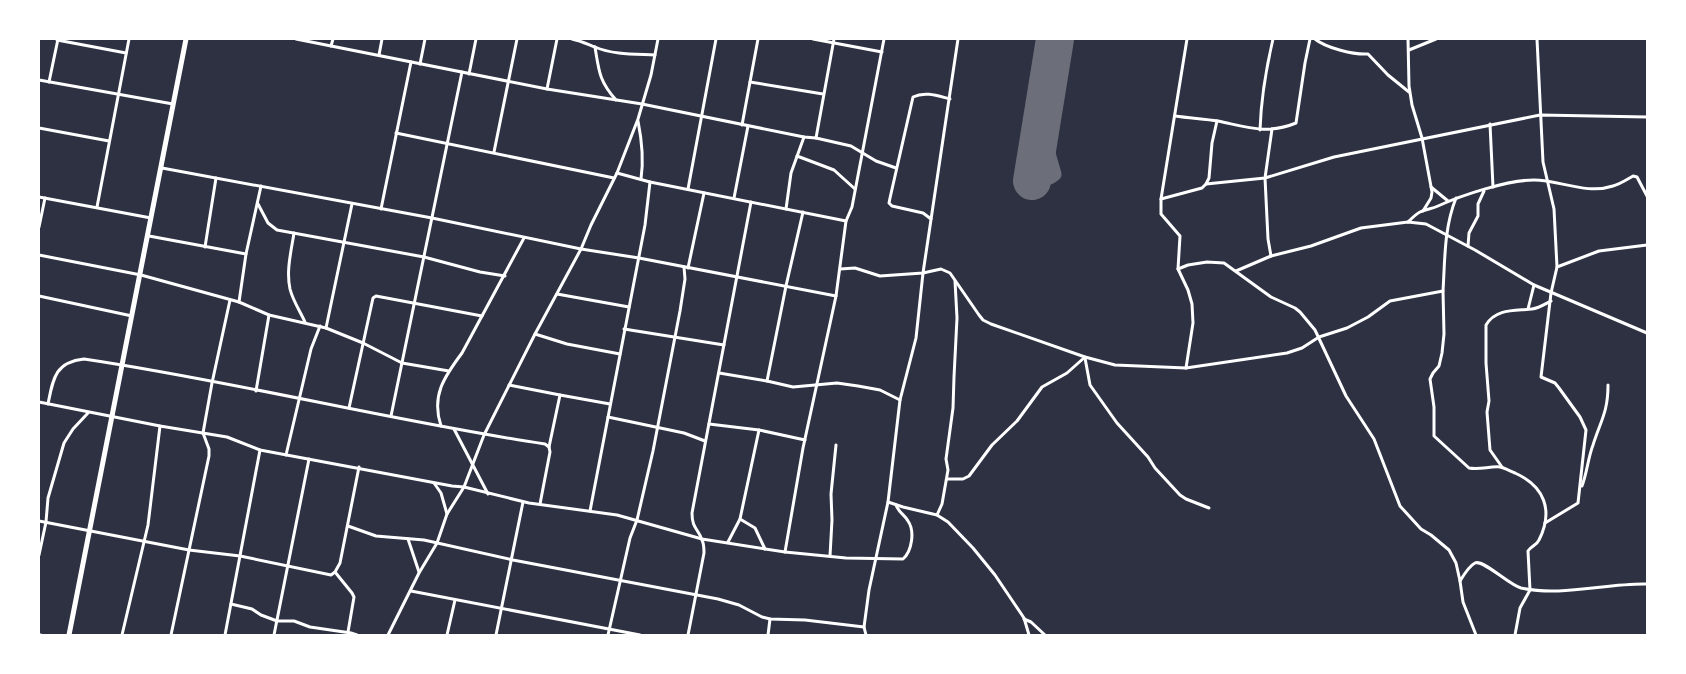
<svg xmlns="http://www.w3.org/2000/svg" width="1686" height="674" font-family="'Sofia Sans Condensed',sans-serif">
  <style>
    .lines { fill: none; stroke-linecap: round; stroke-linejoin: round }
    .taxiway { stroke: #6c6f7a; stroke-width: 15 }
    .runway { stroke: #6c6f7a; stroke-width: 38 }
    .minor { stroke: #fff; stroke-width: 3 }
    .secondary { stroke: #fff; stroke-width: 5 }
  </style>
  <rect width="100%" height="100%" fill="#2d3142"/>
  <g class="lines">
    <path class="taxiway" d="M1038,145c-4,5 -10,11 -11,17 -4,17 17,21 27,12l-9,-31 -3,-23"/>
    <polyline class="runway" points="1032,181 1055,39"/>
    <g class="minor">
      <polyline points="296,39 547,89 642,104 804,137 816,138 851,146 876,161 896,168"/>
      <path d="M572,39c9,2 15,5 23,8 18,8 41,7 60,8"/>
      <polyline points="813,39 882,52"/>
      <path d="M1315,39c11,9 39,16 53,15l20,21 21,17"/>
      <polyline points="1408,39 1409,86 1412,105 1422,138 1432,192 1431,198 1423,211"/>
      <polyline points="1537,39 1543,162 1554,209 1557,267"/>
      <polyline points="57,40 126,53"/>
      <polyline points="331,46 333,39"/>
      <path d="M595,47c4,24 4,34 21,53"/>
      <polyline points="1409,50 1436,39"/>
      <polyline points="379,55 382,39"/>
      <polyline points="420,64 425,39"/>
      <polyline points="469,74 476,39"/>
      <polyline points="39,80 173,104"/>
      <polyline points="49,82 58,39"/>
      <polyline points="750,82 823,94"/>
      <polyline points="547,89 557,39"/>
      <path d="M1175,116c14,2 29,3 43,5 29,6 49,14 78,2l9,-60 5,-24"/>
      <path d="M638,121c4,20 6,38 3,58"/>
      <polyline points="1490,124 1493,187"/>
      <polyline points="742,125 758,39"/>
      <polyline points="39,128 109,141"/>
      <path d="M1260,130c1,-31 6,-61 13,-91"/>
      <polyline points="396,133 614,178"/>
      <polyline points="816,138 834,39"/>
      <polyline points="494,152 517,39"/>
      <polyline points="797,156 834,170 855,189"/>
      <polyline points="162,168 432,218 581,249 639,258 836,296"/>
      <polyline points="650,182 846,221"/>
      <polyline points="1206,184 1265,178 1272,129"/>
      <polyline points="1431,187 1448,201"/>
      <polyline points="688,189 716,39"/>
      <polyline points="39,197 151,218"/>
      <polyline points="734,198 748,126"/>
      <polyline points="1161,199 1202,188 1206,184 1209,178 1212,143 1217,121"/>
      <polyline points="258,204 268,223 277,230 424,257 480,272 505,276"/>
      <polyline points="97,207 129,39"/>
      <polyline points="381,209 411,62"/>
      <polyline points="786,209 791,173 804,137"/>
      <path d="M931,219l-8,-6 -31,-7 -3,-3 1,-5 23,-101c12,-6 25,-1 37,2"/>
      <path d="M1408,222c4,-4 8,-8 12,-10 6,-3 12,-3 18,-6 24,-11 70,-26 96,-26 26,0 52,15 79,6 7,-2 13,-6 20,-10l4,1 10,19"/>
      <polyline points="39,227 45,198"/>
      <path d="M294,233c-3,19 -8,38 -4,56 3,12 10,22 15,33"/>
      <polyline points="149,236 246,254"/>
      <polyline points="1468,246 1469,233 1478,216 1478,204 1484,191"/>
      <polyline points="205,247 216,178"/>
      <polyline points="39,255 141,275 239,302 269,315 326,328 363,343 402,363 449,371"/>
      <polyline points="1271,256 1268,239 1265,178 1334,157 1540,115 1647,117"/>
      <polyline points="688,268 704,193"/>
      <path d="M840,269l15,-1 25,8 43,-3 18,-4 9,4 29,42 4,5 8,4 94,33 30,8 71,3 101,-15 15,-5 17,-11 28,-9 21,-11 22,-16 53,-10c2,-32 1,-63 13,-93"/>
      <path d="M1178,269l10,-4 19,-3 17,1 47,34 24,11 5,4 15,18 31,66 28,43 26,67 21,23 10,6 18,15 7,13 4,18c3,-5 9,-15 15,-18 8,-4 34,22 46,25 40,9 85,-5 126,-4"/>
      <polyline points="1236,271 1271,256 1311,246 1361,228 1408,222 1426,224 1475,250 1534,285 1647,333"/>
      <path d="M1443,291l1,43 -2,19 -3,13 -6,7 -3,6 4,28v29l35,32c11,2 21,-2 31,-1 5,1 10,4 15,6 29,13 39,37 24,67 -2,5 -8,6 -11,11l2,39 -10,18 -5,27"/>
      <polyline points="557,294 629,307"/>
      <polyline points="39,296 132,316"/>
      <polyline points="239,302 246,254 261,186"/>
      <polyline points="1528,309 1534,285"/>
      <polyline points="326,328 352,204"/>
      <polyline points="624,329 724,345"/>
      <polyline points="535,334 567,344 620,354"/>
      <polyline points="1085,358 1090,385 1117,423 1148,457 1155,468 1180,495 1186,499 1209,508"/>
      <polyline points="1186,368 1193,323 1192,304 1188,290 1178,269 1180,236 1161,214 1161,199 1187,39"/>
      <polyline points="719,373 767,381 793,387 837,383 858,386 880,390 900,400"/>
      <polyline points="767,381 786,286 803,212"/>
      <polyline points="509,385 560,395 549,447 550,452 540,504"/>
      <polyline points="256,391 269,315"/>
      <polyline points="560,395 610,404"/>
      <path d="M39,402l121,24 67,11 33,13 192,36 12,1 65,16 88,12 85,24 83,13 61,6 57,1c9,-8 12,-28 5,-38 -4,-7 -9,-8 -12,-16"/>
      <path d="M48,404c5,-25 7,-42 36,-45 155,23 307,62 461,85l4,3"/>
      <polyline points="349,408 373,298 376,296 482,316"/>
      <polyline points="391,416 462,72"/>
      <polyline points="608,417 684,433 705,441"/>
      <polyline points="709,424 759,430 805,440"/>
      <path d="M441,426c-10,-30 3,-49 21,-73l62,-115"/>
      <polyline points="454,429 488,494"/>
      <polyline points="286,455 311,349 320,326"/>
      <path d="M1502,467l-12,-17 -3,-38 2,-11 -3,-38v-38c10,-17 30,-14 46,-16 7,-1 13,-5 19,-8"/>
      <polyline points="947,479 963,479 969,476 992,445 1017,421 1042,387 1067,373 1085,357"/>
      <polyline points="434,483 441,493 447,514"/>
      <path d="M1582,486c5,-13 6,-28 11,-41 8,-25 15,-33 15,-60"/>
      <polyline points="888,502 903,507 937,515 948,522 973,548 995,575 1024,618 1029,635"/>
      <polyline points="590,511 645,225 650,182 617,173"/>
      <polyline points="937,515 942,504 948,470 946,459 953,408 954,377 957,318 955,281"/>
      <polyline points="740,519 755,528 765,549"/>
      <polyline points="39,521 189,550 240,556 331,575 335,572 340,563 359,467"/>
      <polyline points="1545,523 1578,503 1586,430 1580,417 1559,388 1555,383 1541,377 1551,293 1557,267 1599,251 1647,245"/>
      <polyline points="348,526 376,536 424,540 513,560 718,599 739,605 762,617 770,619 805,620 864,627"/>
      <polyline points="408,539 419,572"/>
      <polyline points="728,542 740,519 759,430"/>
      <polyline points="785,552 803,448 836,296 846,221 852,207 884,39"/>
      <polyline points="39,555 46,522 48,498 64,443 73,429 88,413"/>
      <polyline points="830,556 832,520 831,494 836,445"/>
      <polyline points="335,572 352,593 354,597 348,632"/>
      <polyline points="1460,581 1463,602 1476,635"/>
      <polyline points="411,591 640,635"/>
      <polyline points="231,604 252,609 261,615 277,621 294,621 310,627 351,633 357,635"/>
      <polyline points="1024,619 1031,622 1045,635"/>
      <polyline points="39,635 41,635"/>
      <polyline points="122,635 148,525 160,426"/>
      <polyline points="171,635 209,456 209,449 203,433 212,383 230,300"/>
      <polyline points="225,635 260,450"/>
      <polyline points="274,635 309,459"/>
      <polyline points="388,635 419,573 437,543 447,514 464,487 484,435 535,334 581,249 591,225 617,173 638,119 651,75 658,39"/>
      <polyline points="447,635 455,600"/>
      <polyline points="496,635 523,502"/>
      <polyline points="608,635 630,538 637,520 653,451 680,311 685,279 684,267"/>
      <path d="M688,635l16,-82c0,-4 0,-9 -2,-13 -4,-12 -10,-11 -10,-27l59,-311"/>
      <polyline points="768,635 770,619"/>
      <polyline points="866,635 864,627 869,590 888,502 900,400 916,338 923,273 958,39"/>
    </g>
    <polyline class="secondary" points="69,635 186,39"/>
  </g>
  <rect width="1686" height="674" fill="none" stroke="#ffffff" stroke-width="80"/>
</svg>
